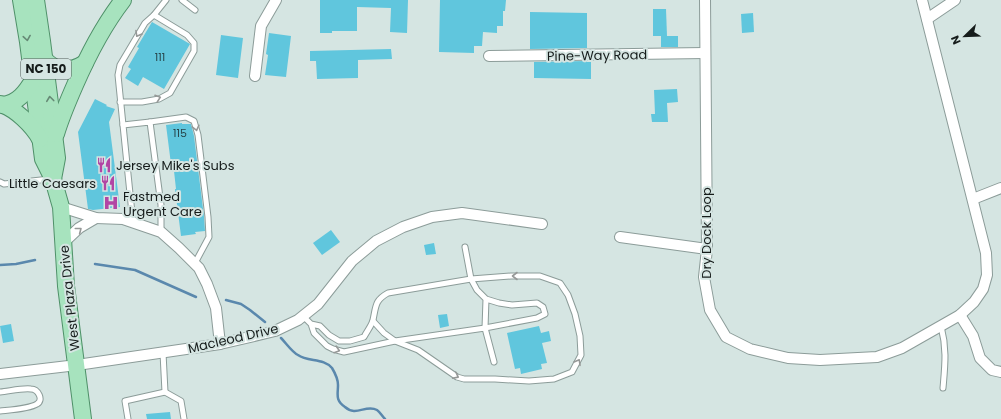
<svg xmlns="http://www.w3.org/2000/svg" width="1001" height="419" font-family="Poppins,sans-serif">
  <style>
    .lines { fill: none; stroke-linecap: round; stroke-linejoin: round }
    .stream { stroke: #5a88ad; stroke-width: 2.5 }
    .building { fill: #60c6dd }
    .lane-casing { stroke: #8c9c99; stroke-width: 7 }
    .street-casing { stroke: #8c9c99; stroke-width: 12 }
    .primary-casing { stroke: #4f9169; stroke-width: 18 }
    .lane { stroke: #fff; stroke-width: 5 }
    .street { stroke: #fff; stroke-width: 10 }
    .primary { stroke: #a7e3be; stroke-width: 16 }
    .oneway { stroke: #969998 }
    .oneway2 { stroke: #668975 }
    .labels { text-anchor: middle; stroke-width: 4; stroke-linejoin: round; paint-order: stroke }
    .number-label { font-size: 11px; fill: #28464c }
    .shield { fill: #d5e5e2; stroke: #4f5857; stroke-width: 1 }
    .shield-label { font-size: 12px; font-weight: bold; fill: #161c1b }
    .street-label { font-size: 13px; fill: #161c1b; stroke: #d5e5e2 }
    .poi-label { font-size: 13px; fill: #161c1b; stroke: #d5e5e2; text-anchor: start }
  </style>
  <rect width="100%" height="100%" fill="#d5e5e2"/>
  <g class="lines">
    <g class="stream">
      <polyline points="95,264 135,270 196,297"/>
      <polyline points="0,265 16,264 35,260"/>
      <polyline points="226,300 241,304 250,310 265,322"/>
      <path d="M281,338c5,5 11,14 17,17 10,7 26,3 34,13 3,5 6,12 6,17 0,10 -3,15 7,22 11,10 21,-3 32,3 3,2 5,6 8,9"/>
    </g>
  </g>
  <g class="building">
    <polygon points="320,0 408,0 407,33 390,32 391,8 357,7 357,31 332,31 332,33 320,33"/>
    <polygon points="440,0 506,0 505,11 503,11 503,26 497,26 497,33 483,32 482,46 474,46 474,53 439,52"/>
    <polygon points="653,9 666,9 667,36 653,36"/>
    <polygon points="530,12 587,13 587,48 530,49"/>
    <polygon points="753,13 754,32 742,33 741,14"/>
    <polygon points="152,22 190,44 164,89 143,77 138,86 125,78 131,69 128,67 139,48 137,47"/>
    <polygon points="269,33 291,36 286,77 265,75 268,55 266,54"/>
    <polygon points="221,35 243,38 238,78 216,75"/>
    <rect x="661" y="36" width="17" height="11"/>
    <polygon points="391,49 392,59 358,60 358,78 317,79 316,61 310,61 310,51"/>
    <polygon points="587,61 587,62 591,62 591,79 534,78 534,62"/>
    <polygon points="677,89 678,102 667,103 668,122 652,122 651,114 655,114 654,90"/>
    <polygon points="95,99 107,105 106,106 115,109 109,122 120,207 93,210 88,209 78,132"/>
    <polygon points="182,123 182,124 191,124 194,136 204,217 205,231 195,232 196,234 181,236 175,189 176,189 174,171 172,172 166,125"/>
    <polygon points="331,230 340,242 322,255 313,243"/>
    <polygon points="434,243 436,254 426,255 424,245"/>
    <polygon points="447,314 449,326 440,328 438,315"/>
    <polygon points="11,324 14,341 3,343 0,326"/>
    <polygon points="539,326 541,333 549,331 551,341 542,343 547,363 541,364 542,369 521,374 520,368 515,369 507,333"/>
    <polygon points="170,412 171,419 147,419 146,414"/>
  </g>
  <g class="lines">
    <g class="lane-casing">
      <g id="lane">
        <polyline points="182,0 195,10"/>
        <polyline points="154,15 166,0"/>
        <polyline points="120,102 142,102 159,99 170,93 194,51 194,43 187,35 154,15 145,23 120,65 118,75 123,125"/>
        <polyline points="150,122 186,117 194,121 198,135 208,217 209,237 195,263"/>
        <polyline points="0,182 4,184 50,179"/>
        <polyline points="133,223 123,125 150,122 161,205 161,232"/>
        <polyline points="465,247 471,279 477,290 486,299 499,303 512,305 537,303 543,307 545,314 537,318 485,328 486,299"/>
        <path d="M303,316l8,8 3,9 13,13 6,3 11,3 51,-11 23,9 39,27 7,2h31l34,2 25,-2 18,-7 9,-17 -1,-19 -5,-22 -7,-19 -8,-12 -20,-7h-29l-40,3 -83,14c-13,7 -12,13 -15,27 -1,5 -6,11 -9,17l-14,4h-11l-10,-6 -9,-9 -9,-2"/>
        <polyline points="373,321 384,333 395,341 485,328 494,362"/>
        <path d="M941,326c6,23 4,39 2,62"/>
        <path d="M0,392c10,-1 22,-4 31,-3 7,0 13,11 6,15 -8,5 -28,6 -37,7"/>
        <polyline points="165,392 181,401 184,419"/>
        <polyline points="128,419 125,401 165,392 163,353"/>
      </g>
    </g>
    <g class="street-casing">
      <g id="street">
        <polyline points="705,0 707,249 704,277 710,310 726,337 750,349 788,358 820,360 877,357 902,348 960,315 974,302 983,289 987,275 986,253 922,0"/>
        <polyline points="927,19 955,0"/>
        <polyline points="489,56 705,53"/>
        <polyline points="255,76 261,26 276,0"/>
        <polyline points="973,199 1001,188"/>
        <polyline points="61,207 96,218 123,219 161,232 179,248 199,268 207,284 216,308 220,344"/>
        <polyline points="620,237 707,249"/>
        <polyline points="63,243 79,228 96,218"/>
        <polyline points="960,315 973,336 980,358 992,370 1001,372"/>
        <polyline points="0,374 77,365 186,349 220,344 275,331 298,320 318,304 352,261 376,241 403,227 432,217 462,213 542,224"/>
      </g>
    </g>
    <g class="primary-casing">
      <g id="primary">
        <polyline points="21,0 28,42 43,159 53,179 61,207 66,286 83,419"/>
        <polyline points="36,0 42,41 57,158 53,179"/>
        <path d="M45,60c13,13 25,12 40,3"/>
        <path d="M0,104c15,4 33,22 40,35"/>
        <path d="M3,105c15,-2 23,-13 30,-25"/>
        <path d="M56,134c5,-17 12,-33 19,-49 13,-30 28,-59 48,-85"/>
      </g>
    </g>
    <use href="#lane" class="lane"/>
    <use href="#street" class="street"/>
    <use href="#primary" class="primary"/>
  </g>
  <defs><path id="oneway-chevron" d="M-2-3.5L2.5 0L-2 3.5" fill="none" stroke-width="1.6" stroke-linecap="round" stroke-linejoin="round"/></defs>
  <g class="oneway">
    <use href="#oneway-chevron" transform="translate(138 34) rotate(120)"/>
    <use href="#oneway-chevron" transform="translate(158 98) rotate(-19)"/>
    <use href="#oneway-chevron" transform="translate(196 128) rotate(76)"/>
    <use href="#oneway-chevron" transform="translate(79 230) rotate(-38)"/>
    <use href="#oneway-chevron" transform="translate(515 276) rotate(180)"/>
    <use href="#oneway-chevron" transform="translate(337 350) rotate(17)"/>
    <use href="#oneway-chevron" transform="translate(578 362) rotate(-60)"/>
    <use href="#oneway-chevron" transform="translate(456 376) rotate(27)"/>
  </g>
  <g class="oneway2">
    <use href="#oneway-chevron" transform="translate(27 38) rotate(81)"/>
    <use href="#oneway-chevron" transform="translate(50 99) rotate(-97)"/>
  </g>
  <defs>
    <g id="restaurant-bare" transform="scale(1.2)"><path d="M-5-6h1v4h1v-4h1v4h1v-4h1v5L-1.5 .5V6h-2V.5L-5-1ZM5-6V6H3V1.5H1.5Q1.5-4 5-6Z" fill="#b245a4" stroke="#d5e5e2" stroke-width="2.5" paint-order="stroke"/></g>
    <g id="hospital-bare" transform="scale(1.2)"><path d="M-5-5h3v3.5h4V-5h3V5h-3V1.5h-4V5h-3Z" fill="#b245a4" stroke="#d5e5e2" stroke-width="2.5" paint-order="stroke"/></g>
  </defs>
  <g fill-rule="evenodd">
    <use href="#restaurant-bare" x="104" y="165"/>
    <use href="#restaurant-bare" x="108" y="183"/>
    <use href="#hospital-bare" x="111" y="203"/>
  </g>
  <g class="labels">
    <g class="number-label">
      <text x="160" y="61">111</text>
      <text x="180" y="137">115</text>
    </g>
    <rect class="shield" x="21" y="59" width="50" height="20" rx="3"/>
    <g class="shield-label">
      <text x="46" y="73">NC 150</text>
    </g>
    <g class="street-label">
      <text transform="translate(597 55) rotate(-1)" y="5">Pine-Way Road</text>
      <text transform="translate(706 233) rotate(-90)" y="5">Dry Dock Loop</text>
      <text transform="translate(69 298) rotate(-96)" y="5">West Plaza Drive</text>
      <text transform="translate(233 338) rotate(-13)" y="5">Macleod Drive</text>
    </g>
    <g class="poi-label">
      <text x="116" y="170">Jersey Mike's Subs</text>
      <text x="96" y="188" text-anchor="end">Little Caesars</text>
      <text x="123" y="201">Fastmed<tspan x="123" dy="15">Urgent Care</tspan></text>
    </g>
  </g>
  <g transform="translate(965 36) rotate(247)" stroke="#d5e5e2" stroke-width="3" paint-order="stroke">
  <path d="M0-3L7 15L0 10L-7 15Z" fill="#161c1b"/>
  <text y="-6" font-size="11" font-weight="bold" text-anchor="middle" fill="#161c1b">N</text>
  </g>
</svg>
